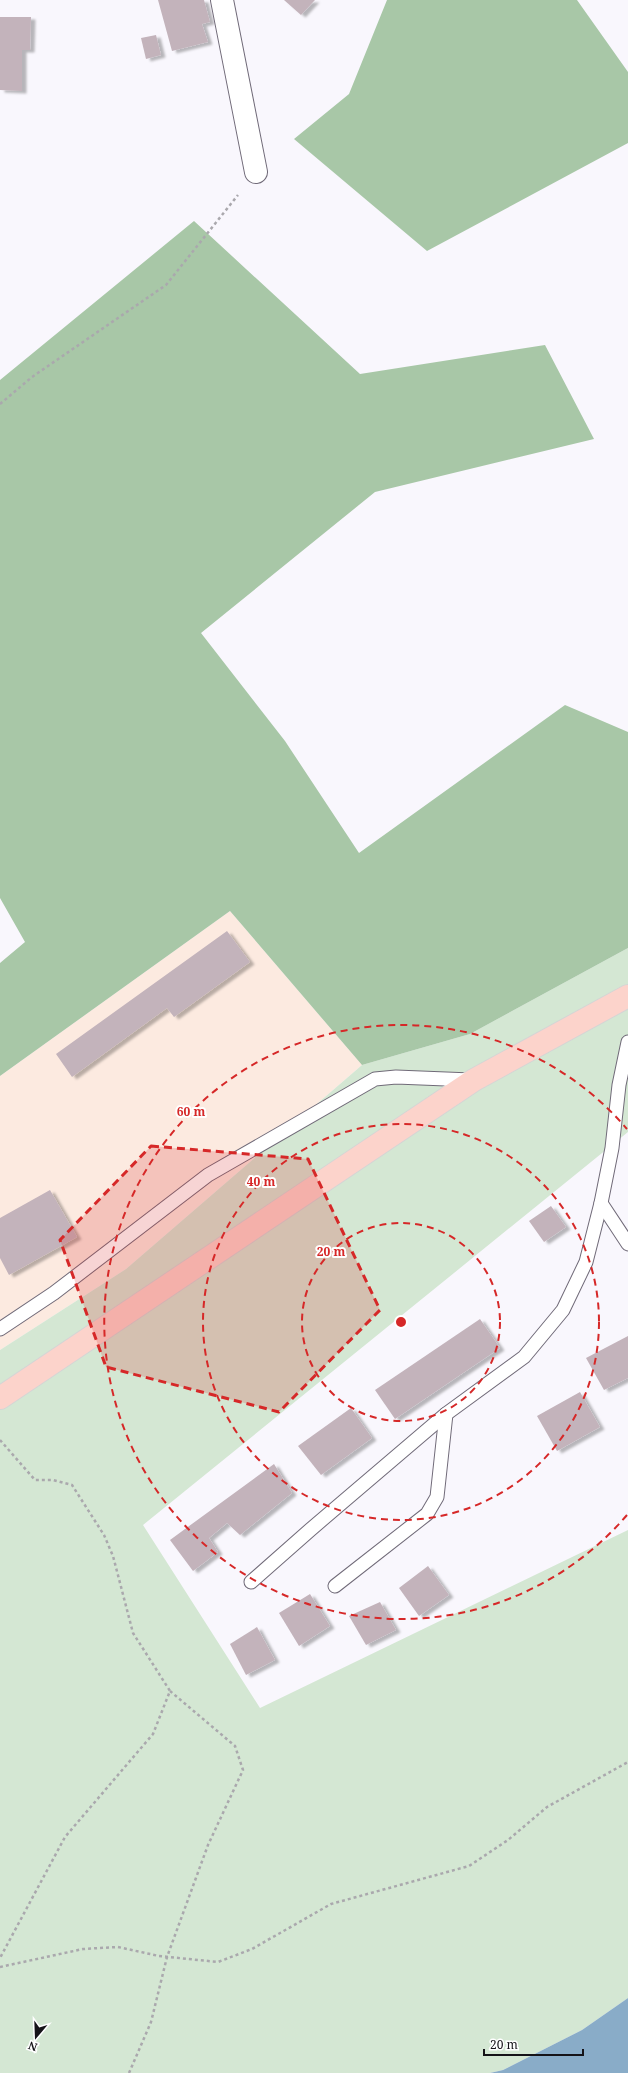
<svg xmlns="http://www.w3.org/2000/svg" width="628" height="2073" font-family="'Noto Serif',serif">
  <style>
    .commercial { fill: #fceae0 }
    .green { fill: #d4e7d3 }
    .forest { fill: #a8c7a7 }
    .water { fill: #89acc8 }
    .building { fill: #c3b3bb; filter: url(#shadow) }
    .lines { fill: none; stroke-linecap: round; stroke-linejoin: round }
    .service-casing { stroke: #706a78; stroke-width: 15 }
    .minor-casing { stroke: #706a78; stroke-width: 24 }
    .trunk-casing { stroke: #d5d5d5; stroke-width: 24 }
    .path { stroke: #aaa8ad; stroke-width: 2.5; stroke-dasharray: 3 3; stroke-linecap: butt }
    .service { stroke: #fff; stroke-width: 13 }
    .minor { stroke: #fff; stroke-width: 22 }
    .trunk { stroke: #fcd3cb; stroke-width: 22 }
    .marked { fill: #d62828; fill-opacity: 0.2; stroke: #d62828; stroke-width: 3; stroke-dasharray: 8 5; stroke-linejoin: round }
    .ring { fill: none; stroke: #d62828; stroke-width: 2; stroke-dasharray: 7 5 }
    .centre { fill: #d62828; stroke: #fff; stroke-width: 2 }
    .ring-label { font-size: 12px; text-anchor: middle; font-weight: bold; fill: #d62828; stroke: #fff; stroke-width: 4; stroke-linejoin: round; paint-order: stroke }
  </style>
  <defs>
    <filter id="shadow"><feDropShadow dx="4.5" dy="2.5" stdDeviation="1" flood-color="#0004"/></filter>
  </defs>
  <rect width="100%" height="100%" fill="#f9f7fd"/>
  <polygon class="commercial" points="230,911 362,1065 126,1269 0,1350 0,1076"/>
  <polygon class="green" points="628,948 628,1132 143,1525 260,1708 628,1530 628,1998 582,2030 503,2070 490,2073 0,2073 0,1350 126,1269 362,1065 470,1034"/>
  <g class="forest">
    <polygon points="387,0 577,0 628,72 628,143 427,251 294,139 349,94"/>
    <polygon points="194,221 360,374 545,345 594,439 375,492 201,633 285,741 359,853 565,705 628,732 628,948 470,1034 362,1065 230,911 0,1076 0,963 25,942 0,898 0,380"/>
  </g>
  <polygon class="water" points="628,1998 628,2073 490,2073 503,2070 582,2030"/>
  <g class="building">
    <polygon points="158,0 204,0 210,22 202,24 208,42 172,51"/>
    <polygon points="284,0 315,0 301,15"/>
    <polygon points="0,17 31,17 30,50 22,50 22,91 0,90"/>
    <polygon points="156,35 161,55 146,59 141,38"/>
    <polygon points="227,931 250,962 174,1017 167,1008 72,1077 56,1054"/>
    <polygon points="50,1190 77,1237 9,1275 0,1258 0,1218"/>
    <polygon points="551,1206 566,1227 544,1242 529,1221"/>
    <polygon points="480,1319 500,1348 395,1419 375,1390"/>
    <polygon points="628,1336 628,1378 604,1390 586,1358"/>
    <polygon points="580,1392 600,1427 557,1451 537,1416"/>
    <polygon points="351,1408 372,1438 321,1475 298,1446"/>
    <polygon points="274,1464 292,1493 240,1535 227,1523 209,1538 218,1552 193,1571 170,1540"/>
    <polygon points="428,1566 449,1595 419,1616 399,1588"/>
    <polygon points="310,1594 330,1626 299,1646 279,1613"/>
    <polygon points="380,1602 396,1630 366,1645 349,1616"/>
    <polygon points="257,1627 275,1660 246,1675 230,1644"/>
  </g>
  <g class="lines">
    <g class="service-casing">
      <g id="service">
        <polyline points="601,1203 628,1244"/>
        <polyline points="0,1329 54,1293 208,1175 375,1079 396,1077 471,1080"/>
        <polyline points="251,1582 310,1530 446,1414 524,1357 563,1310 586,1262 601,1203 612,1148 619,1085 628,1042"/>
        <polyline points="335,1586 427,1514 437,1497 446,1414"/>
      </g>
    </g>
    <g class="minor-casing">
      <polyline id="minor" points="222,0 256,172"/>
    </g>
    <g class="trunk-casing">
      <polyline id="trunk" points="0,1398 474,1080 628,996"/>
    </g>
    <g class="path">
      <polyline points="0,404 32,377 166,285 238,195"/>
      <polyline points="0,1440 35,1480 53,1480 72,1485 104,1535 113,1556 133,1633 170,1691 153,1734 65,1837 0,1958"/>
      <polyline points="0,1967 83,1949 118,1947 159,1956 218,1962 252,1949 331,1904 469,1866 508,1840 547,1807 628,1762"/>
      <polyline points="129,2073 151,2022 167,1957 208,1845 243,1770 235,1746 170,1691"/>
    </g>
    <use href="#service" class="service"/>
    <use href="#minor" class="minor"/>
    <use href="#trunk" class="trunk"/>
  </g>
  <path class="marked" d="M151,1146l157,13 72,151 -101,102 -173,-45 -46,-127z"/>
  <g class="ring">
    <circle cx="401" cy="1322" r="99"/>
    <circle cx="401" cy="1322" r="198"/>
    <path d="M627 1515A297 297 0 1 1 627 1129"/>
  </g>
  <circle cx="401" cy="1322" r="6" class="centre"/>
  <g class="ring-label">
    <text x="191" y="1116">60 m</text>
    <text x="261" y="1186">40 m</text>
    <text x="331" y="1256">20 m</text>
  </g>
  <g transform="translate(36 2037) rotate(199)" stroke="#ffffff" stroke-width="3" paint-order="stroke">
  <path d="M0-3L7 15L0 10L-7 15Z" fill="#151318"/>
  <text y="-6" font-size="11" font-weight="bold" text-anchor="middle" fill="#151318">N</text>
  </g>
  <path d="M484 2049v6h99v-6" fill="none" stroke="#151318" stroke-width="2"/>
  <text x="490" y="2049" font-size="12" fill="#151318" stroke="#ffffff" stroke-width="3" paint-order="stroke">20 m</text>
</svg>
